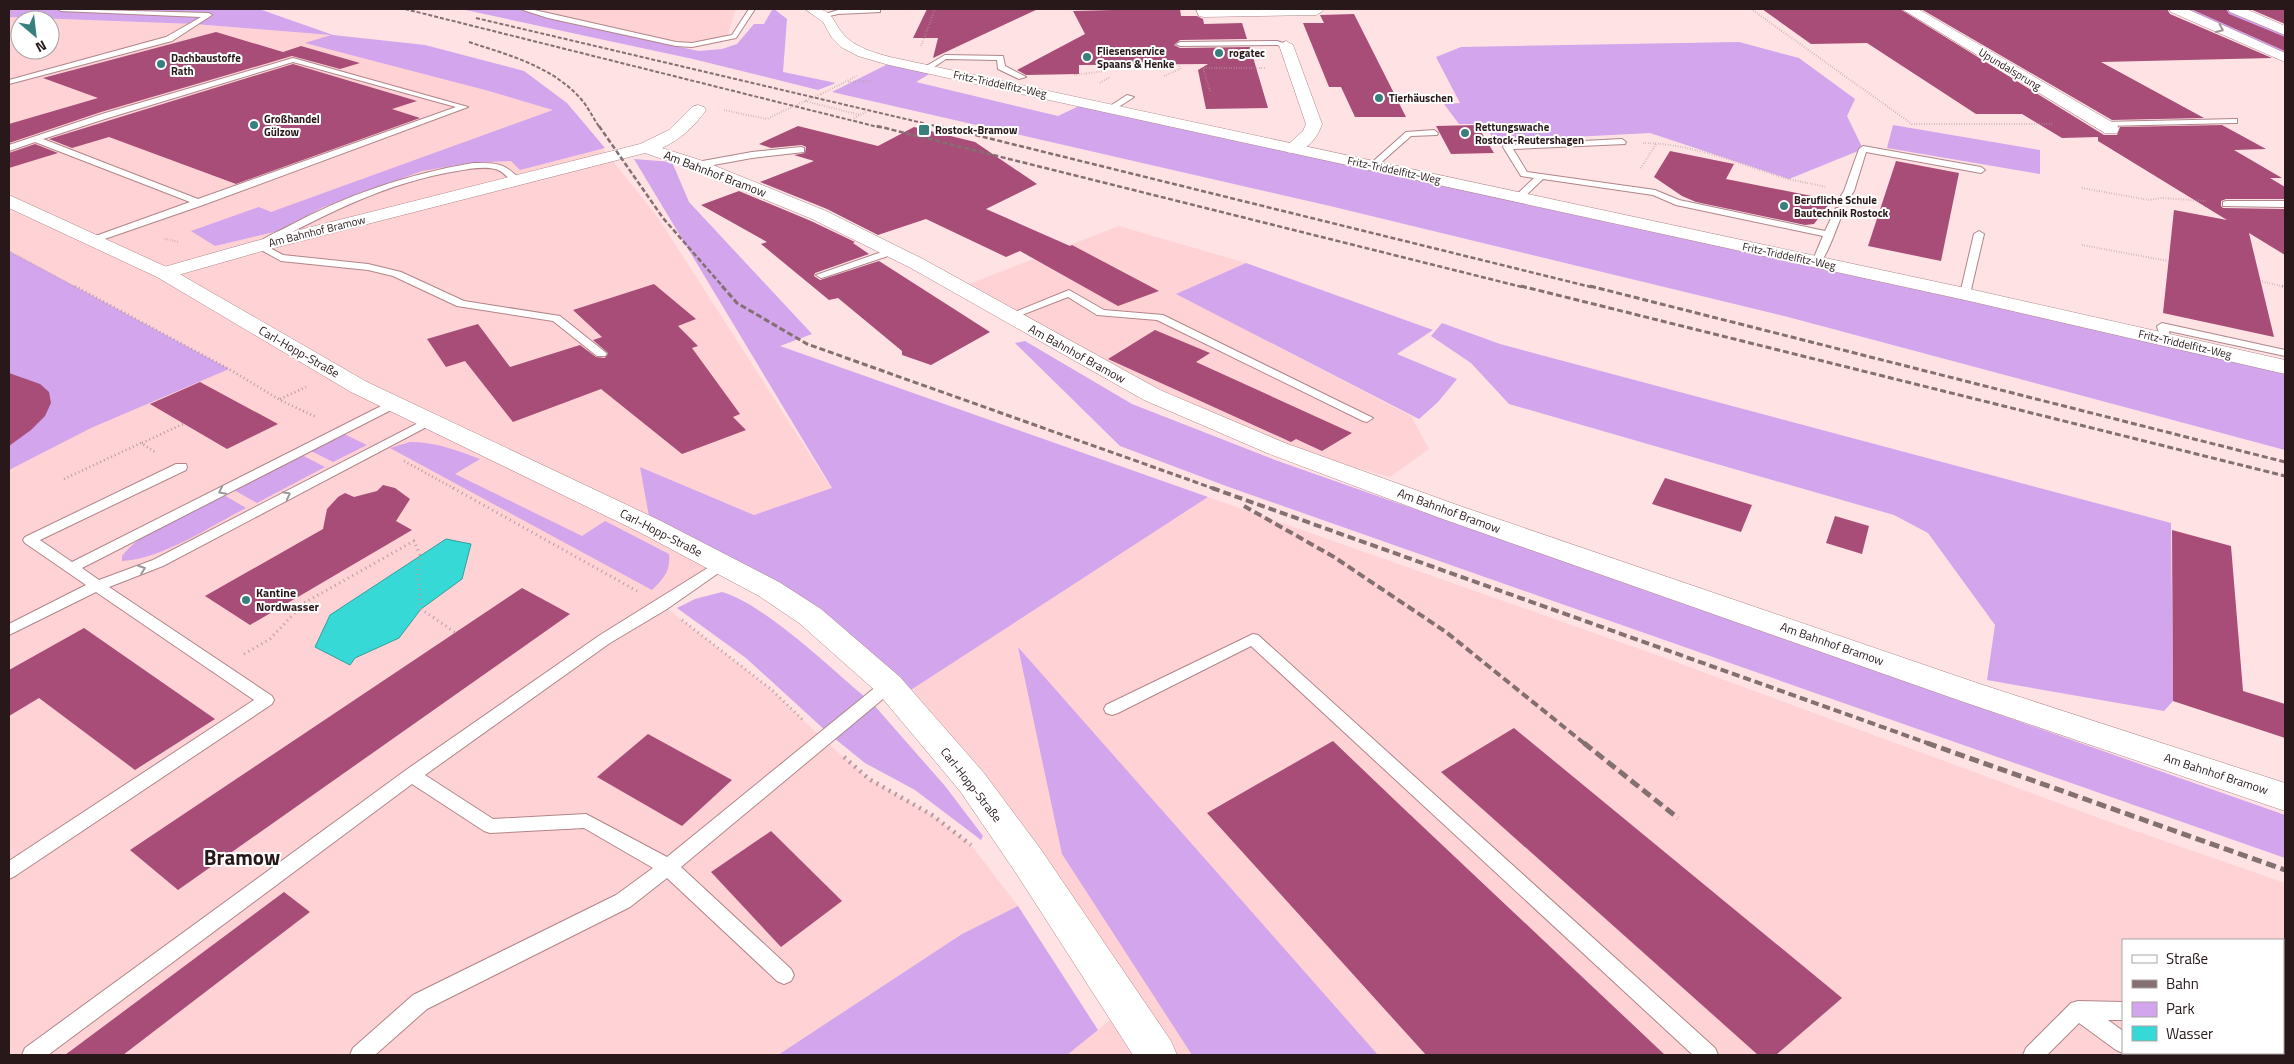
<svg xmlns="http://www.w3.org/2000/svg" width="2294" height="1064" font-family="'Titillium Web',sans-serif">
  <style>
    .built { fill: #ffd2d6; fill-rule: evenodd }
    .green { fill: #d2a5ec }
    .water { fill: #36d9d5; stroke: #329f9d }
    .building { fill: #a74d77 }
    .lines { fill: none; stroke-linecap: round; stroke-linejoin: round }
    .lane-casing { stroke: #b08589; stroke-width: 2 }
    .street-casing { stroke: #b08589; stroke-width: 1 }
    .secondary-casing { stroke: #b08589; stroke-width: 1 }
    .path-far3 { stroke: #b39c9e; stroke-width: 2; stroke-dasharray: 0.5 2; stroke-linecap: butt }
    .path-far2 { stroke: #b39c9e; stroke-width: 2.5; stroke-dasharray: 1 3; stroke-linecap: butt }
    .path-far1 { stroke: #b39c9e; stroke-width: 3; stroke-dasharray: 1 4; stroke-linecap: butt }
    .path { stroke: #b39c9e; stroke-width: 4.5; stroke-dasharray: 2 5; stroke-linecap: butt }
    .lane { fill: #fff; fill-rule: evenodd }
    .street { fill: #fff; fill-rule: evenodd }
    .secondary { fill: #fff; fill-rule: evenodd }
    .rail-far4 { stroke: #846f71; stroke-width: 2; stroke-dasharray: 4 2; stroke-linecap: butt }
    .rail-far3 { stroke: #846f71; stroke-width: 2.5; stroke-dasharray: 5 2.5; stroke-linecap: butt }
    .rail-far2 { stroke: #846f71; stroke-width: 3; stroke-dasharray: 6 3; stroke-linecap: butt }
    .rail-far1 { stroke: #846f71; stroke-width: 4; stroke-dasharray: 8 4; stroke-linecap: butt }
    .rail { stroke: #846f71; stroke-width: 5; stroke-dasharray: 10 5; stroke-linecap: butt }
    .path-bridge { stroke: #b39c9e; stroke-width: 2; stroke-dasharray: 0.5 2; stroke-linecap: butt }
    .oneway { stroke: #9e9798 }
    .poi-dot { fill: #37807e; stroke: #fff; stroke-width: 2 }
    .labels { text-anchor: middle; stroke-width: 4; stroke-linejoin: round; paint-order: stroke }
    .far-poi-label { font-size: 11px; font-weight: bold; fill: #28181a; stroke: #fff; text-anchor: start }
    .far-street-label { font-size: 11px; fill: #28181a; stroke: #fff }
    .street-label { font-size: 12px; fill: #28181a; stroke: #fff }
    .poi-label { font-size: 12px; font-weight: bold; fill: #28181a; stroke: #fff; text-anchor: start }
    .near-district-label { font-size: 21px; font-weight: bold; fill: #28181a; stroke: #fff }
  </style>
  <rect width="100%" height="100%" fill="#fee2e4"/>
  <g class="built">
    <polygon points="531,9 736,9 727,37 687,45 552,15"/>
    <path d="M9,17l185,7 139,11 239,75 87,109 173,270 -78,26 -114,-48 82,97 -59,41 109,85 52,50 45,39 63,36 39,30 47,61 -56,28 -184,121h-769zM20,20h30v30h-30z"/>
    <polygon points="1119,226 1246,263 1177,294 1411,416 1429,449 1390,477 1307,454 1122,372 1073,348 969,284"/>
    <path d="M1208,497l457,161 442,163 178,62v172h-1218l58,-47 -225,-311zM2123,940h160v113h-160z"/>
  </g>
  <g class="green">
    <polygon points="9,9 259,9 333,35 425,45 524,71 567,103 605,148 520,170 511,161 469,163 422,171 321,208 283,230 215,246 191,231 259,207 271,212 553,110 489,91 305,43 331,35 194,24 9,17"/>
    <polygon points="461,9 516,9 572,24 699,51 722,49 737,44 754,24 764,24 772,10 770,9 774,9 787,19 783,72 836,83 818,90 693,59"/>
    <polygon points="2182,9 2230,9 2285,33 2285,54"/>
    <polygon points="1739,42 1799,58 1855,99 1847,116 1863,149 1789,179 1650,133 1495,141 1484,124 1459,124 1444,104 1460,103 1436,57 1461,47"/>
    <polygon points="888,64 931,73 916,82 1058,116 1079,106 1960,299 2285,373 2285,450 1788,317 1330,206 832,92"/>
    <polygon points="1893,125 2040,150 2040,174 1887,148"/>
    <polygon points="634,159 672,162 689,202 812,334 780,346 1208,497 900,697 810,616 651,527 640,467 754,515 832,488"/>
    <polygon points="9,251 229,369 91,428 9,470"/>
    <polygon points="1246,263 1433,330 1397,354 1457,379 1438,402 1419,419 1176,294"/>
    <polygon points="1442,323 1500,344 2171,523 2173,701 2164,711 1987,680 1995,625 1928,533 1894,515 1509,404 1471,363 1431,336"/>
    <polygon points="1025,341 1132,404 1275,460 2285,815 2285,858 1226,486 1120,446 1015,343"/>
    <polygon points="344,434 367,445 333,462 311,451"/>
    <path d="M410,442c26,0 46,8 70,17l-25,15 127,62 23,-15 64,33c2,17 -6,25 -17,36l-262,-142z"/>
    <polygon points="302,455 325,467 257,503 234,490"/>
    <path d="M224,495l22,13c-35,18 -84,51 -124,53v-5c22,-28 70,-45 102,-61z"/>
    <path d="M722,592c42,12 107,75 143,105l-38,35 -81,-74 -69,-50 18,-9z"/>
    <polygon points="1018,647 1378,1055 1192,1055 1062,854"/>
    <polygon points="873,704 945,786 983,836 981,840 915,790 865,763 834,738"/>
    <polygon points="1018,906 1098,1030 1067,1055 778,1055 962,934"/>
  </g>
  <polygon class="water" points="446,539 471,544 462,579 421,609 399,638 355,658 350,665 315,647 330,615"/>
  <g class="building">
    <polygon points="927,9 1038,9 933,58 938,38 913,38"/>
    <polygon points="1153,9 1180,9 1181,16 1197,16 1203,19 1204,24 1242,23 1247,39 1180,40 1174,45 1180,48 1250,47 1268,108 1206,109 1198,70 1208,64 1079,65 1079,74 1026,75 1017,70 1085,34 1073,11"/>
    <polygon points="1762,9 1900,9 2104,135 2117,135 2120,127 2222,125 2266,149 2234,150 2282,178 2270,178 2285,187 2285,199 2226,199 2221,201 2221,206 2223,208 2285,209 2285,255 2249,233 2274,337 2163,313 2174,210 2227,220 2098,141 2098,137 2062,138 2022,114 1976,114 1867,43 1811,44"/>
    <polygon points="1921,9 2167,9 2170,14 2272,58 2101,62 2204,118 2112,120"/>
    <polygon points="2191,9 2226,9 2229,14 2285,37 2285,51"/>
    <polygon points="2250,9 2285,9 2285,24"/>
    <polygon points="1354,14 1406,117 1355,117 1341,87 1329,87 1303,23 1324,23 1320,15"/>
    <polygon points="216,32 283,52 301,46 360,63 340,69 292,56 101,112 9,143 9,124 98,98 43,78"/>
    <polygon points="293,64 417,101 392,109 420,118 236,184 109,137 72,148 49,139"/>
    <polygon points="1477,125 1494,153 1451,154 1436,126"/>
    <polygon points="798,126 878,146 914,127 975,142 1037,184 986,209 1070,246 1072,245 1159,291 1118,306 1020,251 1006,257 926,219 878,235 827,209 760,182 814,161 794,155 805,153 806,147 802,145 771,148 759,144"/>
    <polygon points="35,144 58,153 9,168 9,153"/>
    <polygon points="1670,151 1734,164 1726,179 1832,200 1814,224 1805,225 1696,202 1682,196 1654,177"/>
    <polygon points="1896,161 1959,173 1941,261 1868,246"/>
    <polygon points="739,191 811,221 855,242 853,243 869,254 815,273 814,276 820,280 879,261 990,332 931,365 902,355 902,351 838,298 829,300 761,244 767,242 701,205"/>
    <polygon points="654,284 696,319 678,326 698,346 692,348 740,414 733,417 746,430 682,454 601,389 513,422 465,361 446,367 427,339 478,324 510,367 580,345 596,357 605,358 608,353 593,340 602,337 573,310"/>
    <polygon points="1155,330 1210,353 1196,362 1352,433 1322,451 1296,439 1291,442 1108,359"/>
    <polygon points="9,373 40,384 49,392 51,403 45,416 31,430 9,446"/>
    <polygon points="200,382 278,424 227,449 150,404"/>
    <polygon points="1665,478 1752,505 1741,532 1652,504"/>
    <polygon points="383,485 395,488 410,499 396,521 412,530 250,625 205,596 323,529 327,509 338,497 345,493 354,497 377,491"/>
    <polygon points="1835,516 1869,526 1862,554 1826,543"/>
    <polygon points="2172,530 2231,546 2243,691 2285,704 2285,738 2173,701"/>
    <polygon points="522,588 570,614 178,890 130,850"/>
    <polygon points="84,628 215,719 135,770 39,698 9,716 9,670"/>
    <polygon points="1514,728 1842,998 1776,1055 1758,1055 1441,772"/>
    <polygon points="648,734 732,780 682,826 597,777"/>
    <polygon points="1333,741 1402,807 1665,1055 1426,1055 1207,813"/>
    <polygon points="771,831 842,901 781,947 711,872"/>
    <polygon points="284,892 310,912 123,1055 65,1055"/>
  </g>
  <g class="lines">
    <g class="lane-casing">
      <g id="lane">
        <polygon points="58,9 209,13 212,15 172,41 9,84 9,80 166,37 201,17 61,11"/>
        <polygon points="520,9 530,9 676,42 692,43 732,35 749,9 755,9 736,38 692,47 676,46 548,18"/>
        <polygon points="878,9 880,10 880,12 838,14 825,17 822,15 838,10"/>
        <polygon points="1277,41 1290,45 1286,47 1277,45 1180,46 1176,44 1180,42"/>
        <polygon points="945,55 1003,56 1005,66 1026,77 1019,79 998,69 997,60 946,59 928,71 921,69"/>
        <path d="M293,58l175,49 -265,98 -110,38 -5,-3 2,-2 100,-36 -155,-60 -26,9v-6l93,-31zM293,62l163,45 -258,92 -155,-60 65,-21z"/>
        <polygon points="1127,95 1134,97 1114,110 1107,108"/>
        <polygon points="2237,119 2237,123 2234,123 2102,126 2098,124 2102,122"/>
        <polygon points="1434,130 1438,133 1437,135 1411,136 1376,167 1369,165 1406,132"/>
        <path d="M1622,139l4,3 -1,2 -112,5 14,23 128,18 24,10 146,31 11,-23h6l2,2c-5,10 -18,52 -27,55l-5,-3 11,-26 -147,-31 -23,-10 -110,-16 -22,21 -8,-2 21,-20 -13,-2 -18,-29 1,-2z"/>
        <polygon points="1863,146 1981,167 1985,170 1981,173 1866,152 1854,191 1845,204 1839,204 1837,202 1844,191 1859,149"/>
        <polygon points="801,147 804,148 804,152 752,158 697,168 693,165 697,162 752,152"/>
        <path d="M473,163c23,0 32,-1 48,18l-8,2c-5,-5 -11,-13 -18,-14 -12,-3 -26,0 -38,2 -68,11 -130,42 -191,75l17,9 85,9 33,8 63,29 96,15 45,36 2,2 -2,2h-8l-44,-35 -96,-15 -64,-30 -25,-6 -87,-9 -27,-15c8,-8 23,-14 33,-19 59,-32 121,-53 186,-64z"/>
        <polygon points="2226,201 2285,201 2285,207 2223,206 2223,202"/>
        <polygon points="1979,231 1984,234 1970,294 1965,297 1960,294 1974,234"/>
        <polygon points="893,248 898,251 897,253 825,277 821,278 816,275"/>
        <polygon points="1069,290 1104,310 1163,315 1373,418 1367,422 1363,421 1157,320 1097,315 1068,297 1014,318 1010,319 1005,316"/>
        <polygon points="2162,323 2285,350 2285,356 2169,331 2171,340 2169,342 2161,342 2157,326"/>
        <polygon points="393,400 399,404 397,407 82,568 99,580 153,560 426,419 430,418 436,422 163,566 109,587 272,696 274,700 272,704 15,876 9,879 9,861 254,700 96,592 9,635 9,624 86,585 25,543 23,540 25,537 176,464 186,464 187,467 186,470 40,540 72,562"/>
        <polygon points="722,559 729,564 727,567 667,609 610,643 425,775 493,819 586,814 667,857 883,681 889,679 895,681 897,685 895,689 681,867 791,969 794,975 791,981 784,984 777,981 667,878 630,907 427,1009 375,1055 350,1055 353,1048 413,995 616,895 653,868 584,828 490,833 484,831 412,784 48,1055 22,1055 25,1048 406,770 600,635"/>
        <polygon points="1253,634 1258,635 1715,1048 1718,1055 1693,1055 1251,646 1118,713 1112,715 1106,713 1104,709 1106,705"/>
        <polygon points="2078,1001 2123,1002 2123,1020 2108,1020 2123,1031 2123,1053 2116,1050 2079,1023 2047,1055 2023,1055 2026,1048 2071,1003"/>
        <polygon points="2126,1053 2149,1053 2150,1055 2127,1055"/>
        <polygon points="2229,1053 2254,1053 2255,1055 2230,1055"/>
      </g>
    </g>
    <g class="street-casing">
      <g id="street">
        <polygon points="1196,9 1322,9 1323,11 1316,15 1204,17 1199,16"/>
        <polygon points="1902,9 1918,9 2117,125 2119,129 2117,133 2105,133"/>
        <polygon points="2169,9 2187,9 2285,53 2285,62 2171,12"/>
        <polygon points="2228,9 2246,9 2285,26 2285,35 2230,12"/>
        <path d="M1286,41l7,4 29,79c-4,14 -19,32 -35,28l-3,-4 19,-17 3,-7 -27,-79z"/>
        <path d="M698,105l6,2 2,3c-12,17 -25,29 -44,38l41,13 123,50 97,48 237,131 125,53 175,63 520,178 305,99v28l-327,-111 -518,-182 -173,-65 -123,-53 -235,-133 -97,-48 -121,-50 -46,-16 -379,97 -102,29 -7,-2 -3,-4 3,-4 95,-27 388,-98 29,-14 23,-23z"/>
      </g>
    </g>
    <g class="secondary-casing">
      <g id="secondary">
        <path d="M805,9c32,-2 24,12 42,29 11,10 28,15 43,19l1075,231 320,72v14l-320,-74 -1076,-235 -31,-9 -17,-9 -9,-9 -9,-16z"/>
        <polygon points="9,195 171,269 367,382 661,521 779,582 821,609 900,677 984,773 1042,851 1171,1041 1177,1055 1133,1055 1016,873 960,791 878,693 799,623 759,596 641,533 351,392 157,277 9,208"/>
      </g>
    </g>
    <g class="path-far3">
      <polyline points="1751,9 1912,124 2053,124"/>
      <polyline points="921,46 935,9"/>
      <polyline points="1074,75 1105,71 1110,65"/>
      <polyline points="1164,76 1180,69 1179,65"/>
      <polyline points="848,82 872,81"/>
      <polyline points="1100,83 1110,77"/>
      <polyline points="1210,91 1203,68 1266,68"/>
      <polyline points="821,94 857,76"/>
      <polyline points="805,101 860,115"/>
      <polyline points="724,110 767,119 779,113"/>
      <polyline points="854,118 866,112"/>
      <path d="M1643,143c50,0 98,22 145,36 13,3 26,5 38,8"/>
      <polyline points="1641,168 1656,144"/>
      <polyline points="2082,188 2149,200 2162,198 2206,201"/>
      <polyline points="165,239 179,242"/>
      <polyline points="2082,245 2168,261"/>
      <polyline points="9,251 77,288"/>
      <polyline points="2260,281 2285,287"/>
    </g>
    <g class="path-far2">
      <polyline points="75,286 229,369 280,400 316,417"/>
      <polyline points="2282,286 2285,287"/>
      <polyline points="280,399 306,387"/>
      <polyline points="142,443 183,424"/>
      <polyline points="404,461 455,489"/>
      <polyline points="64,479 141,443 155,452"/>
    </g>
    <g class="path-far1">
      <polyline points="453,488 637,591"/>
      <polyline points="682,620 772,690 804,721"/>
      <polyline points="244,654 270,639 304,603 414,541 420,555 418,573 421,609 456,633"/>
    </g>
    <polyline class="path" points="844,757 869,779 932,815 971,845"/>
    <use href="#lane" class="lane"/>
    <use href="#street" class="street"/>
    <use href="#secondary" class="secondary"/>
    <g class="rail-far4">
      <polyline points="405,9 882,128"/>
      <polyline points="476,18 944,128"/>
      <path d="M469,42c39,13 83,24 112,57 7,8 12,19 19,29"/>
    </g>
    <g class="rail-far3">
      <polyline points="599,126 663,218 724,288"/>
      <polyline points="877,126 1526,288"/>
      <polyline points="939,126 1595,288"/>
    </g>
    <g class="rail-far2">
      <polyline points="722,286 737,303 807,344 1215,489"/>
      <polyline points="1521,286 2285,476"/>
      <polyline points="1590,286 2285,462"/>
    </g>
    <g class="rail-far1">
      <polyline points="1212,488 1930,744"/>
      <polyline points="1244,506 1334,557 1446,632 1585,744"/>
    </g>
    <g class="rail">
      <polyline points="1584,743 1678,818"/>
      <polyline points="1927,743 2285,870"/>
    </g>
    <polyline class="path-bridge" points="779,113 821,94"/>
  </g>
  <defs><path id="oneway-chevron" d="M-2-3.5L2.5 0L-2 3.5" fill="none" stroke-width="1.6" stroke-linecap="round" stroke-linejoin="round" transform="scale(1.25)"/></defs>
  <g class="oneway">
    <use href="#oneway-chevron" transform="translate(2220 29) rotate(24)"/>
    <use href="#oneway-chevron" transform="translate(222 491) rotate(153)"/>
    <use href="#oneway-chevron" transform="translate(287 495) rotate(-27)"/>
    <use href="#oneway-chevron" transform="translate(142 569) rotate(-20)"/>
  </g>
  <g class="poi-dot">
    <circle cx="1219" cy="53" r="5"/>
    <circle cx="1087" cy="57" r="5"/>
    <circle cx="161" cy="64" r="5"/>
    <circle cx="1379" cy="98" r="5"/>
    <circle cx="254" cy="125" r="5"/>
    <rect x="918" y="124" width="12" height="12" rx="2.5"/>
    <circle cx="1465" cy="133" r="5"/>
    <circle cx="1784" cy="206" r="5"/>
    <circle cx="246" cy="600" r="5"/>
  </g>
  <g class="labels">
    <g class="far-poi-label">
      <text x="1097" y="55">Fliesenservice<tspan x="1097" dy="13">Spaans &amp; Henke</tspan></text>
      <text x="1229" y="57">rogatec</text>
      <text x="171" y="62">Dachbaustoffe<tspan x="171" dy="13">Rath</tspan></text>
      <text x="1389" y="102">Tierhäuschen</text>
      <text x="264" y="123">Großhandel<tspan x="264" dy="13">Gülzow</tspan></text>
      <text x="1475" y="131">Rettungswache<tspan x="1475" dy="13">Rostock-Reutershagen</tspan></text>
      <text x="935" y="134">Rostock-Bramow</text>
      <text x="1794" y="204">Berufliche Schule<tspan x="1794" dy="13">Bautechnik Rostock</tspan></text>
    </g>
    <g class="far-street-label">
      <text transform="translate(2010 69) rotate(31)" y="4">Upundalsprung</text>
      <text transform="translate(1000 84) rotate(12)" y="4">Fritz-Triddelfitz-Weg</text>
      <text transform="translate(1394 170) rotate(12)" y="4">Fritz-Triddelfitz-Weg</text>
      <text transform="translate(317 231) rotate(-14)" y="4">Am Bahnhof Bramow</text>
      <text transform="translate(1789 256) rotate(12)" y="4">Fritz-Triddelfitz-Weg</text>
      <text transform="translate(2185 344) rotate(13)" y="4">Fritz-Triddelfitz-Weg</text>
    </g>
    <g class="street-label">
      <text transform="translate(715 174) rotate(21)" y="4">Am Bahnhof Bramow</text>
      <text transform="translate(299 352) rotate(30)" y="4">Carl-Hopp-Straße</text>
      <text transform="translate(1077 354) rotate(29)" y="4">Am Bahnhof Bramow</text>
      <text transform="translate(1449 511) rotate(20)" y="4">Am Bahnhof Bramow</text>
      <text transform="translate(661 533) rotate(27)" y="4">Carl-Hopp-Straße</text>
      <text transform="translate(1832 644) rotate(19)" y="4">Am Bahnhof Bramow</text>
      <text transform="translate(2216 774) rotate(18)" y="4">Am Bahnhof Bramow</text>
      <text transform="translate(971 785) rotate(52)" y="4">Carl-Hopp-Straße</text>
    </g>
    <g class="poi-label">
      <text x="256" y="597">Kantine<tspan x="256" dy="14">Nordwasser</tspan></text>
    </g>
    <g class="near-district-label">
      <text x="242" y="865">Bramow</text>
    </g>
  </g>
  <rect width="2294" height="1064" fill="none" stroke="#28181a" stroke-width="20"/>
  <rect x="2122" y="939" width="162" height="115" fill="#ffffff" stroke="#a9a3a3"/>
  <rect x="2132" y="955" width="25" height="8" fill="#ffffff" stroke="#a9a3a3"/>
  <text x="2166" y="964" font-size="15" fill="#28181a">Straße</text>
  <rect x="2132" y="980" width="25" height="8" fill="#846f71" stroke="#a9a3a3"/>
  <text x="2166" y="989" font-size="15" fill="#28181a">Bahn</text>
  <rect x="2132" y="1002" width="25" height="15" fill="#d2a5ec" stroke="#a9a3a3"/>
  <text x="2166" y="1014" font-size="15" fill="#28181a">Park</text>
  <rect x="2132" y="1026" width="25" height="15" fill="#36d9d5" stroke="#a9a3a3"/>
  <text x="2166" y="1039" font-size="15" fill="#28181a">Wasser</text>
  <g transform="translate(35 35) rotate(152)"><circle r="24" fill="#ffffff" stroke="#a9a3a3"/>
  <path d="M0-4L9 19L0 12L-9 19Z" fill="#37807e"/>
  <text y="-8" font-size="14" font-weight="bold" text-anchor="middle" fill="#28181a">N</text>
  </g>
</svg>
